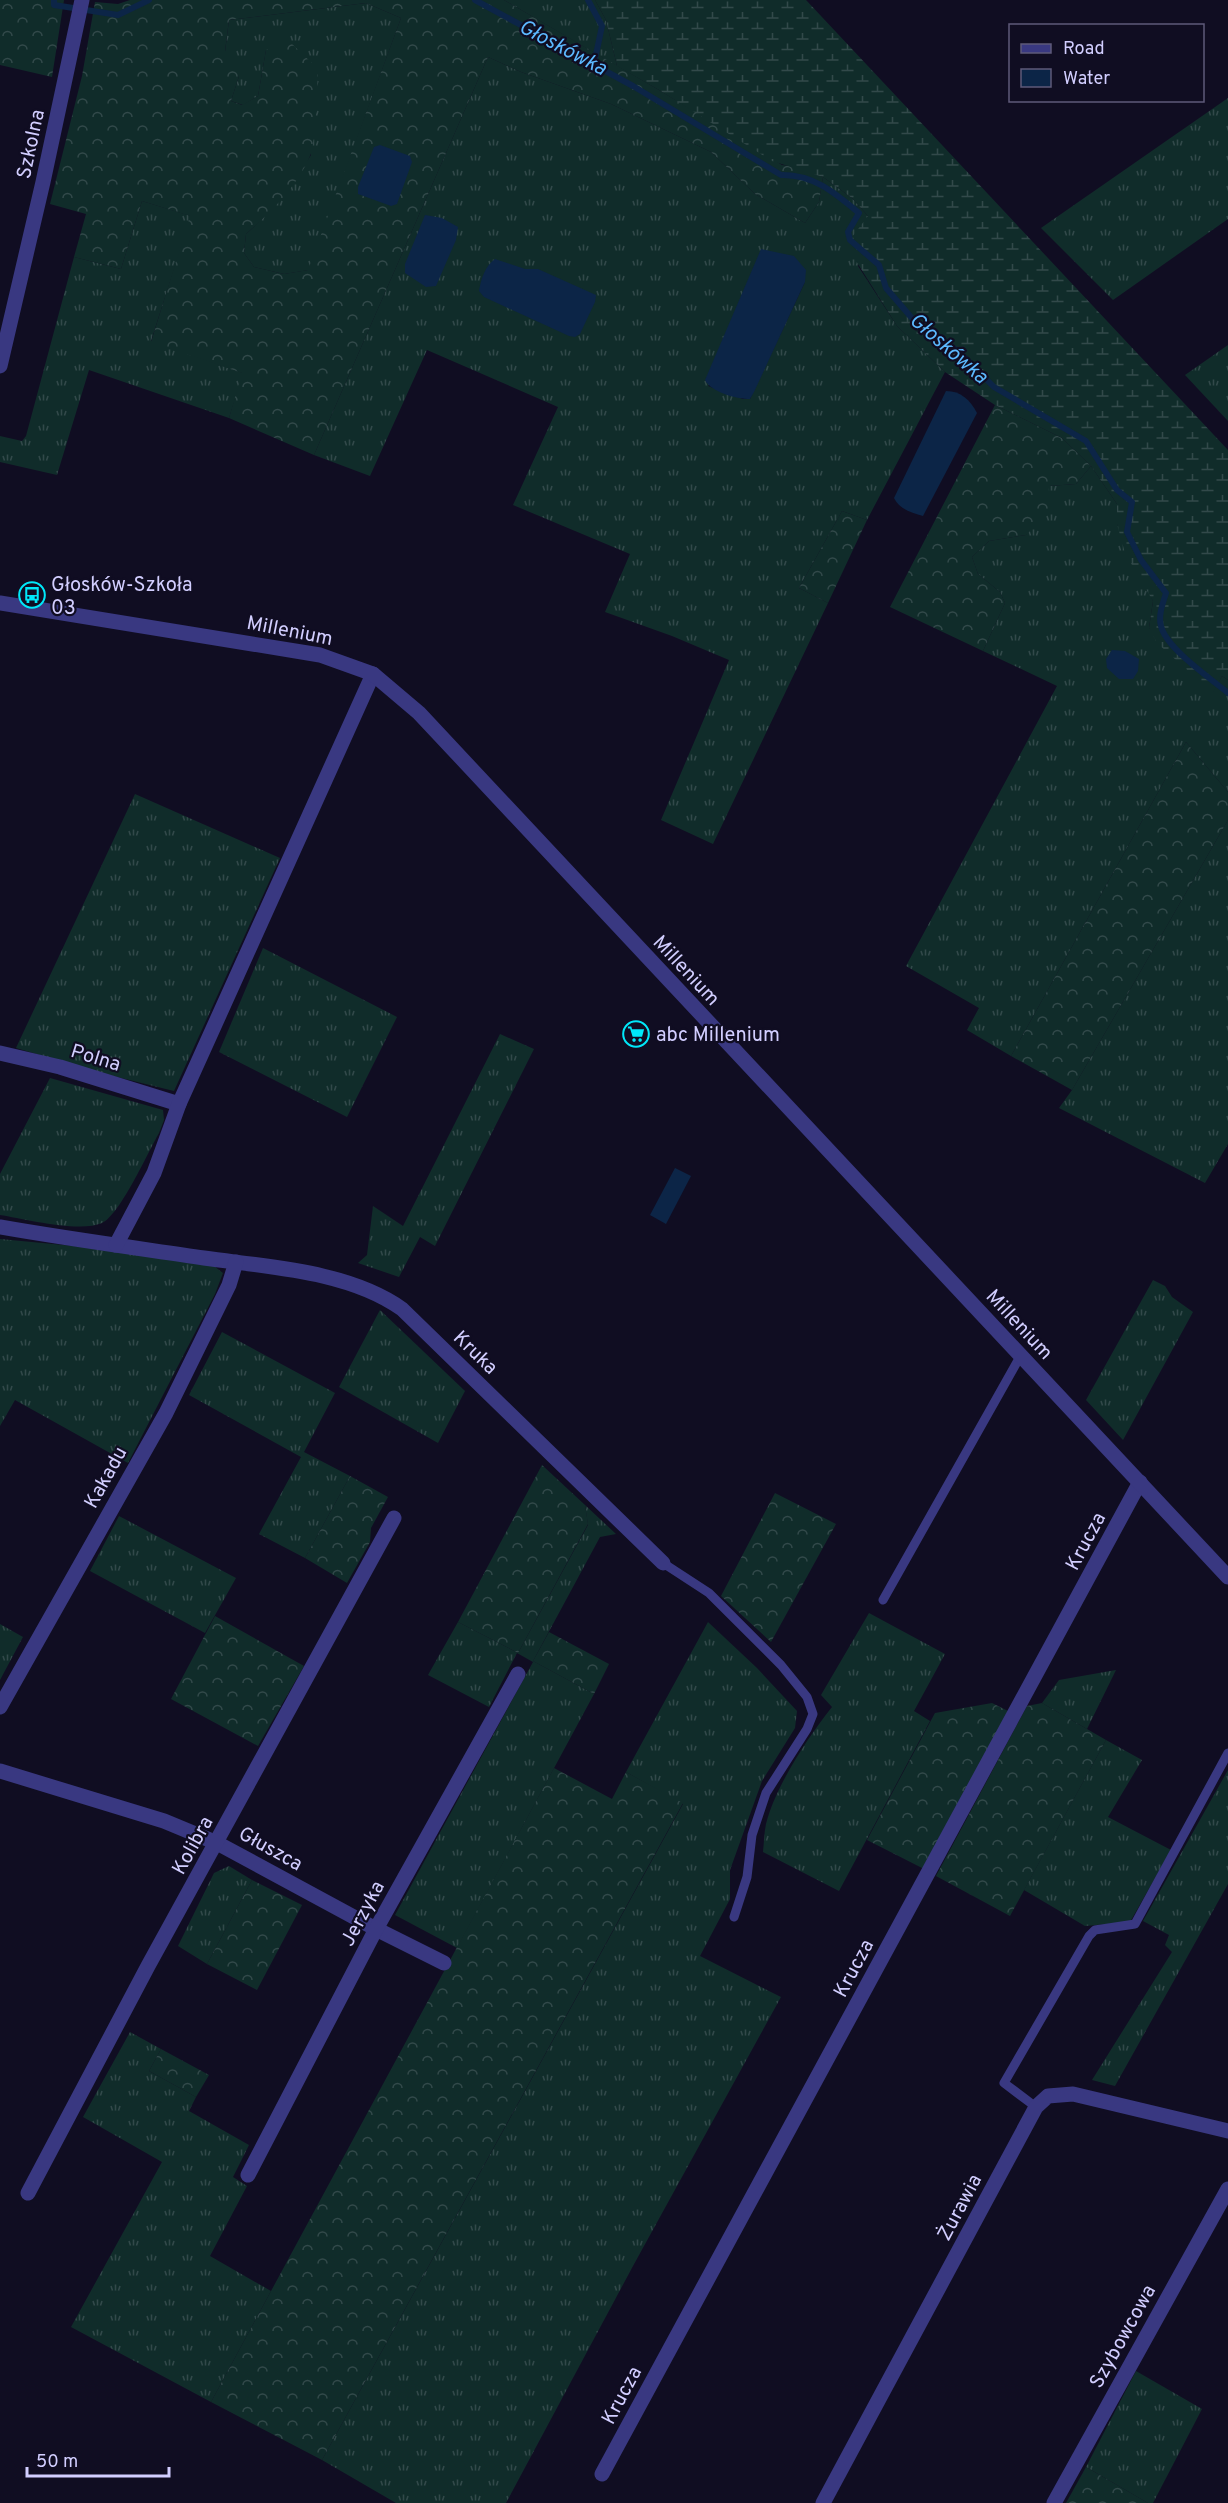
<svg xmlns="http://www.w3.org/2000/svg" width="1228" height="2503" font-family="Overpass,sans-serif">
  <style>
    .grass { fill: url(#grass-tufts); fill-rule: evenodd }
    .forest { fill: url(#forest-crowns); fill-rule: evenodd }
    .wetland { fill: url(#wetland-marsh) }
    .water { fill: #0c2547 }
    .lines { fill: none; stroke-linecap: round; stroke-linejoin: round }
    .stream { stroke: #0c2547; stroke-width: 6 }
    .service { stroke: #393881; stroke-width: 9 }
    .minor { stroke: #393881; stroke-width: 15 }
    .tertiary { stroke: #393881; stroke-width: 15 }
    .labels { text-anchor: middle; stroke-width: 4.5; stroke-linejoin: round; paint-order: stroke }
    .street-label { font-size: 20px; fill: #d2ceff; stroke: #100d22 }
    .poi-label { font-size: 20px; fill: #d2ceff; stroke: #100d22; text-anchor: start }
    .water-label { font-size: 21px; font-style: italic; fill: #5cb9ff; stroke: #100d22 }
  </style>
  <defs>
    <pattern id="grass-tufts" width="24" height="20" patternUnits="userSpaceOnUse" patternTransform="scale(1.5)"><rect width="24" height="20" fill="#102c2a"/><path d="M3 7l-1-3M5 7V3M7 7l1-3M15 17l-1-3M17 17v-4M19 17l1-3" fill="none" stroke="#32494a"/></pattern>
    <pattern id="forest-crowns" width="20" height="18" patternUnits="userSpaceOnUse" patternTransform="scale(1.5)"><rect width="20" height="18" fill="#102c2a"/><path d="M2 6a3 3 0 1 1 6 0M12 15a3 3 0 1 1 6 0" fill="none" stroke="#32494a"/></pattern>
    <pattern id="wetland-marsh" width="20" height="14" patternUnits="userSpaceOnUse" patternTransform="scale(1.5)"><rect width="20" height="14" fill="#102c2a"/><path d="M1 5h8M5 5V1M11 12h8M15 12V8" fill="none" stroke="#32494a"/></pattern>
  </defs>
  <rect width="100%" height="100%" fill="#100d22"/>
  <g class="grass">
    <polygon points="504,0 595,0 606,20 617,66"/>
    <path d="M366,3l35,15 -92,252 -25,4 -30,-7 -10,-14 2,-19c26,-23 46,-49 65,-79l-45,-105 -8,46 -15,9 -12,-4 8,-25 -14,-24 4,-32z"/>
    <path d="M488,57l33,15 90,32 100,48 44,42 50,29 14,-21 4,-25 29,21 16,18 -10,50 39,60 48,46 -78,148 -25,-9 -43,77 29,15 -115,241 -52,-24 68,-160 -57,-24 -67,-24 25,-58 -117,-49 45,-98 -131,-57 -57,126 -56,-21zM805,282l-55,117h-7l-35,-13z"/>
    <polygon points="1228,98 1228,219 1113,300 1041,228"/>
    <polygon points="142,201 191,216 151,341 243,373 229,418 89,370 57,475 0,462 0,436 22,441 26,436 74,257 121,269"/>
    <polygon points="1228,345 1228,421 1185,375"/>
    <polygon points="1091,466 1117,504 1117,524 1153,601 1149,628 1213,692 1222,676 1228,680 1228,792 1186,742 1011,1056 967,1030 979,1008 906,966 1057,686 983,651 1005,603 1000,592 978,574 972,557 989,541 1026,535 1049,486 1076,484"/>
    <polygon points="135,794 280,858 174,1091 105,1074 16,1048"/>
    <polygon points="1228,820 1228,1144 1205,1183 1059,1108 1072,1090"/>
    <polygon points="263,948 397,1017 347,1117 219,1052"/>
    <polygon points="500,1034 534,1049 435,1246 420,1237 399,1277 358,1263 367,1255 373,1206 403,1226"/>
    <path d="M50,1078l113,32 1,10 -5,13c-11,19 -39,82 -57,90 -22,10 -77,-4 -102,-8v-41z"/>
    <polygon points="0,1239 106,1249 214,1266 223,1273 215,1294 128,1463 15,1400 0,1426"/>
    <polygon points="1153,1280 1165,1286 1172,1297 1193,1312 1123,1440 1086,1400"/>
    <polygon points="380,1310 465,1391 438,1443 339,1387"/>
    <polygon points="222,1332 335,1393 304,1452 350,1476 305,1558 259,1534 301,1457 189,1395"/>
    <polygon points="585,1505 616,1534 600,1537 533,1661 594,1694 457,1948 395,1915 533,1662 517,1653 489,1707 428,1675 458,1622 518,1653 588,1525"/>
    <polygon points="119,1516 236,1578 205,1633 90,1571"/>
    <path d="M869,1613l76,41 -31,57 16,10 -91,170 -76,-39c1,-9 1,-19 3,-28 9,-37 42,-87 66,-117l-11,-12z"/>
    <polygon points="708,1622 757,1668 797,1711 795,1728 762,1781 730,1870 730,1899 700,1956 781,1997 633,2266 506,2503 396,2503 322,2460 683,1804 626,1772"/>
    <polygon points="0,1624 23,1637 0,1680"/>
    <polygon points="1116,1670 1087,1729 1042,1703 1059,1680"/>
    <polygon points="1106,1740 1142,1760 1108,1817 1171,1850 1130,1922 1085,1926 1024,1890"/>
    <polygon points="1228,1770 1228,1884 1115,2086 1092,2080 1172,1952 1165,1945 1169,1935 1143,1921"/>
    <polygon points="229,1866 252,1880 207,1964 178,1946 214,1873"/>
    <polygon points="130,2032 161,2049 149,2071 196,2097 189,2111 249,2145 233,2177 247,2186 210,2256 271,2291 211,2402 71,2327 162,2162 83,2117"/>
    <polygon points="1136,2371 1202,2409 1153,2503 1148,2503 1086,2467"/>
  </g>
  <g class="forest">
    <polygon points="0,0 64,0 52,77 0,65"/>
    <path d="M130,0h374l155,90 123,75 15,2 26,10 -4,25 -14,21 -50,-29 -44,-42 -100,-48 -90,-32 -33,-15 -174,398 -85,-37 13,-45 -91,-31 39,-126 -48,-15 -21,68 -47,-12 12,-43 -36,-10 32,-128 13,-74 23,2zM366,3l35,15 -93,252 -24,4 -30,-7 -10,-14 2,-19c24,-21 51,-47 64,-78 6,-14 7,-69 8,-87l-26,-25h-15l-11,6 -8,46 -16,9 -11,-4 8,-25 -4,-18 -10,-7 4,-31z"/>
    <polygon points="995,405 1062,438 1091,466 1076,484 1049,486 1048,514 1026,535 989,541 972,557 978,574 1000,592 1005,603 983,651 890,607"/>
    <polygon points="842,511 867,520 828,603 799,588"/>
    <polygon points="1186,742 1228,792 1228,820 1072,1090 1011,1056"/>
    <polygon points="542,1465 585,1505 588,1524 518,1653 458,1622"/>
    <polygon points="350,1476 388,1497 371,1528 370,1542 347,1583 305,1558"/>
    <polygon points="775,1493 836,1524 771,1642 721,1596"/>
    <polygon points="215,1616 304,1666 258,1746 171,1699"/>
    <polygon points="549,1632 609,1664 594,1694 533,1661"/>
    <polygon points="992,1703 1010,1712 924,1869 867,1840 935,1713"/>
    <polygon points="1042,1703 1106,1740 1010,1916 936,1876 1027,1706"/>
    <polygon points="554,1768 612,1799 626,1772 683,1803 322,2460 211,2402"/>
    <polygon points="252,1880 302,1905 257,1990 207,1964"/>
    <polygon points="161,2049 209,2075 196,2097 149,2071"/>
    <polygon points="1086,2467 1148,2503 1066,2503"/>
  </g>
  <polygon class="wetland" points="595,0 806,0 1228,450 1228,680 1222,676 1213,693 1157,643 1149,628 1153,601 1125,553 1117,524 1117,504 1091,466 1062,438 995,405 945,372 897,326 846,245 868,216 852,198 823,177 772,161 659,90 617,66 606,20"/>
  <g class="water">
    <polygon points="380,145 410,156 412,162 397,204 391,206 358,194 358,187 374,147"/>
    <polygon points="425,215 442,218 458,227 456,240 436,286 426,287 405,273 405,264"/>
    <path d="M761,249l33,7 12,14 -1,12 -51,110 -4,7c-14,0 -39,-7 -45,-19z"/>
    <path d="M495,259l30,10h13l58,26 -1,7 -15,32 -5,3 -6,-1 -85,-39 -5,-6c2,-12 6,-25 16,-32z"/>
    <path d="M946,391c15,0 24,9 31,22l-54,103c-11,-3 -24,-7 -29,-18z"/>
    <polygon points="1112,650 1125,651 1139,659 1138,671 1133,679 1119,679 1107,668 1106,659"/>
    <polygon points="675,1168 691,1176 666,1224 650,1215"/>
  </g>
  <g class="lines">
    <g class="stream">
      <polyline points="54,0 54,5 118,15 149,0"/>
      <path d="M475,0l158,86 148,89c32,-1 54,18 78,38l-11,19 2,8 29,25 7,23 31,36 41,27 36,36 92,54 31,49 15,12 -5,30 14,28 25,33c-3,10 -8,22 -5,33 5,22 49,52 67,67"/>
      <polyline points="588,0 602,26 594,64"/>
    </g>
    <g class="service">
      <polyline points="663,1563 709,1593 781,1665 807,1697 813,1714 807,1729 766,1793 752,1835 747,1877 734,1917"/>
      <polyline points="883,1600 1021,1355"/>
      <polyline points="1036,2107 1004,2083 1089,1936 1095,1930 1135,1924 1228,1753"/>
    </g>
    <g class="minor">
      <polyline points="0,1053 60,1067 179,1104"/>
      <path d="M0,1227c68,12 136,21 204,31 64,9 145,13 198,51l261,254"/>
      <polyline points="116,1245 154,1173 179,1104 373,674"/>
      <polyline points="0,1707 166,1413 229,1285 236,1262"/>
      <polyline points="0,1771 164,1821 217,1843 376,1929 444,1963"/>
      <polyline points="248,2175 376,1929 518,1674"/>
      <polyline points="28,2193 148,1966 394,1518"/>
      <polyline points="602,2474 1140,1482"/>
      <polyline points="823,2503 1036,2107 1048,2096 1073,2094 1228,2131"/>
      <polyline points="1054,2503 1228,2189"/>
    </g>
    <g class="tertiary">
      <polyline points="0,366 43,182 82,0"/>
      <polyline points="0,603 320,655 373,674 419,713 1228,1577"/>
    </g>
  </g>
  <defs>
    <g id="bus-ring" transform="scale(1.35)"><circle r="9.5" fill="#100d22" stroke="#00e8f9" stroke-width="1.5"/><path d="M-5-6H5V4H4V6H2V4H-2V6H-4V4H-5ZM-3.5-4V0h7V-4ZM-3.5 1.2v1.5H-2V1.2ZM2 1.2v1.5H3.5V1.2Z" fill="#00e8f9"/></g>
    <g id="supermarket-ring" transform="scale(1.35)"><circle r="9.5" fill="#100d22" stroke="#00e8f9" stroke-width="1.5"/><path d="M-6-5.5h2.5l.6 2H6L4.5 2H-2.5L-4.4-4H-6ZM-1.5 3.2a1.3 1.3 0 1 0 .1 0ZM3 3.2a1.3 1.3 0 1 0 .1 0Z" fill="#00e8f9"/></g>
  </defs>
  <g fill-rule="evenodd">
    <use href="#bus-ring" x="32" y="595"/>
    <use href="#supermarket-ring" x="636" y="1034"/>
  </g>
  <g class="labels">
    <g class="street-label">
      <text transform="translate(30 144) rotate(-78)" y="7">Szkolna</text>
      <text transform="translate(290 630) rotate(11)" y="7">Millenium</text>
      <text transform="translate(687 970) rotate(47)" y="7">Millenium</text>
      <text transform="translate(96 1057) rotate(17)" y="7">Polna</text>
      <text transform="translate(1020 1324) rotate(47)" y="7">Millenium</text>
      <text transform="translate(476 1352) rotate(44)" y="7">Kruka</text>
      <text transform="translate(105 1477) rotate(-61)" y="7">Kakadu</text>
      <text transform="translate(1085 1541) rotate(-62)" y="7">Krucza</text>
      <text transform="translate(192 1845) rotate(-61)" y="7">Kolibra</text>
      <text transform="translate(271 1848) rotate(29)" y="7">Głuszca</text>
      <text transform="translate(362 1913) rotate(-62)" y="7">Jerzyka</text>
      <text transform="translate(853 1968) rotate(-62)" y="7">Krucza</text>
      <text transform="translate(959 2207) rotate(-62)" y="7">Żurawia</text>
      <text transform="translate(1122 2336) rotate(-61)" y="7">Szybowcowa</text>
      <text transform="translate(621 2395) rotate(-62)" y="7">Krucza</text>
    </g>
    <g class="poi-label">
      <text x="51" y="591">Głosków-Szkoła<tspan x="51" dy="23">03</tspan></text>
      <text x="656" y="1041">abc Millenium</text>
    </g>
    <g class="water-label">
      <text transform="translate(563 47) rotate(28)" y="7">Głoskówka</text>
      <text transform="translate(949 348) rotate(41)" y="7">Głoskówka</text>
    </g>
  </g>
  <rect x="1009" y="24" width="195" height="78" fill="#100d22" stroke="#5e5a7a" stroke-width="1.5"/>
  <rect x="1021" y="44" width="30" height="9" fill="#393881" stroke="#5e5a7a" stroke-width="1.5"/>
  <text x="1063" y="54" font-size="18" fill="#d2ceff">Road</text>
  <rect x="1021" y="69" width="30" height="18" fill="#0c2547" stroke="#5e5a7a" stroke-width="1.5"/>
  <text x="1063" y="84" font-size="18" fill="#d2ceff">Water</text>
  <path d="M27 2467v9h142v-9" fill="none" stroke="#d2ceff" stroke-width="3"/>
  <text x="36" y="2467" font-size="18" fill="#d2ceff" stroke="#100d22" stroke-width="4.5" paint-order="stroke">50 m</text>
</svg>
